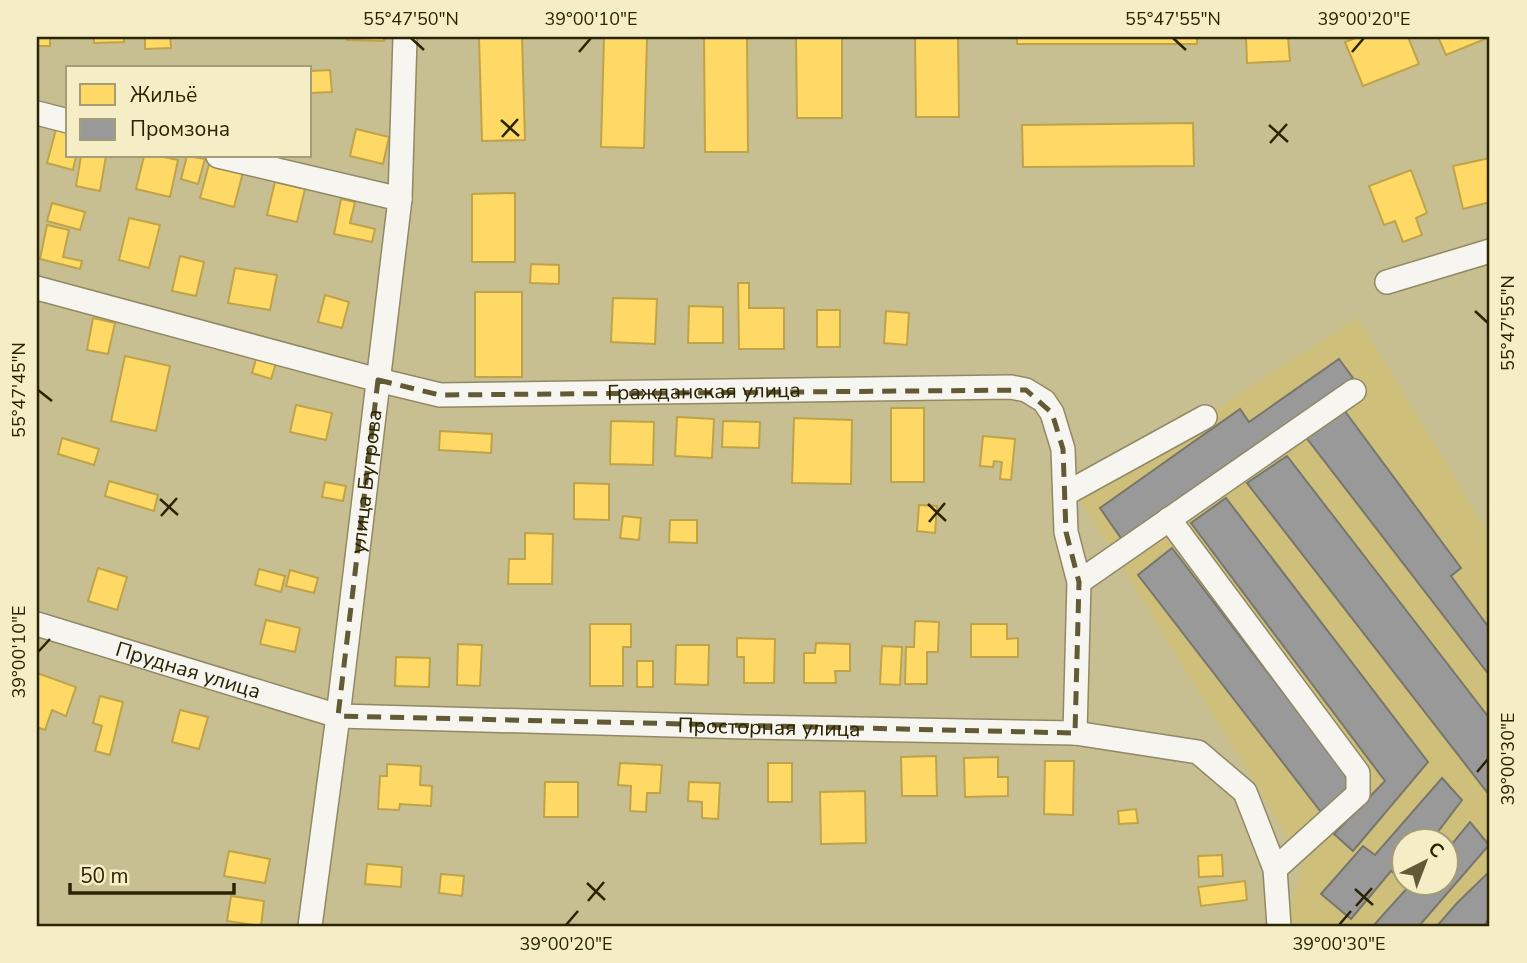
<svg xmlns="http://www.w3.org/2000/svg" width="1527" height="963" font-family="'Nunito Sans',sans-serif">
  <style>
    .built { fill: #cec07b; fill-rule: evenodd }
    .homes { fill: #ffd966; stroke: #bfa348; stroke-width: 2 }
    .industry { fill: #999; stroke: #78766c; stroke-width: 2 }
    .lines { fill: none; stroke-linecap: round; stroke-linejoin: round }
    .minor-casing { stroke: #918965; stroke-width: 26 }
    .minor { stroke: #f7f5ef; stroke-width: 23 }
    .marked { fill: none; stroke: #615a34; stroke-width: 5; stroke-dasharray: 14 9; stroke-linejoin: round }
    .ticks { fill: none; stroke: #2a2402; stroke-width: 2.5 }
    .labels { text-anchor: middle; stroke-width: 7; stroke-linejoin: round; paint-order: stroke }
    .street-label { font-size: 21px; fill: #2a2402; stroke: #f4edc6 }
    .neatline { fill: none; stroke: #2a2402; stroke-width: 2.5 }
    .ticks-label { font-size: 18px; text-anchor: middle; fill: #2a2402 }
  </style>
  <rect width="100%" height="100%" fill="#c7be92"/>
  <path class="built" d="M1358,317l132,219v390h-205l19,-64 -225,-364zM1404,841h42v42h-42z"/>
  <g class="homes">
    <rect x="37" y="37" width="13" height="9"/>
    <polygon points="94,37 124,37 124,42 94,43"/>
    <polygon points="145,37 170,37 171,48 145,49"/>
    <polygon points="347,37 384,37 384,41 347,40"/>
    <polygon points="479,37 522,37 525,140 482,141"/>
    <polygon points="604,37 647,37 644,148 601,147"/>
    <polygon points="704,37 747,37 748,152 705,152"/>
    <polygon points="796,37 842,37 842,118 797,118"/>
    <polygon points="915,37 958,37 959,117 916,117"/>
    <rect x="1017" y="37" width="180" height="7"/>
    <polygon points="1246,37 1288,37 1290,61 1247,63"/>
    <polygon points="1358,37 1408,37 1419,64 1363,86 1345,42"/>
    <polygon points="1438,37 1490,37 1446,55"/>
    <polygon points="330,70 332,92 310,93 310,71"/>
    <polygon points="1193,123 1194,166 1023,167 1022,125"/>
    <polygon points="56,129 68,133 68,156 76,156 73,170 47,163"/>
    <polygon points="356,129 389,137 383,164 350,156"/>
    <polygon points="81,156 106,156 100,191 76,186"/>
    <polygon points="144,156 159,156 178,160 170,197 136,189"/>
    <polygon points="187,156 205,159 198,184 181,179"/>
    <polygon points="1490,158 1490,202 1463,209 1453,166"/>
    <polygon points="209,164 243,172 234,207 200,198"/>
    <polygon points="1411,170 1427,213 1416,218 1422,235 1403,242 1395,221 1384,225 1369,186"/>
    <polygon points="275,182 305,189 297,222 267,215"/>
    <polygon points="515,193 515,262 472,262 472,194"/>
    <polygon points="341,199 355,202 350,223 375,229 372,242 334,234"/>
    <polygon points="52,203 85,212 80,230 47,221"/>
    <polygon points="129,218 160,225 149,268 119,260"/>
    <polygon points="47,225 69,230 63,257 82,261 80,269 40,259"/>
    <polygon points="180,256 204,262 196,296 172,291"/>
    <polygon points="531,264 559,265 559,284 530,283"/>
    <polygon points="235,268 277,275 270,310 228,303"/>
    <polygon points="738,283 749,283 749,308 784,308 784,349 739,349"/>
    <rect x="475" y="292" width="47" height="85"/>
    <polygon points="325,295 349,302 342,328 318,322"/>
    <polygon points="613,298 657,299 655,344 611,342"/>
    <polygon points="689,306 723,307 723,343 688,343"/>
    <rect x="817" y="310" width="23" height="37"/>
    <polygon points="886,311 909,313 907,345 884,343"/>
    <polygon points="93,318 115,323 108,354 87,350"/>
    <polygon points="258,352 278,357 271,379 252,373"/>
    <polygon points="125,356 170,366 156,431 111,421"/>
    <polygon points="296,405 332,413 326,440 290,432"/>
    <rect x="891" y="408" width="33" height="74"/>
    <polygon points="677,417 714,419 712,458 675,456"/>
    <polygon points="794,418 852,420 851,484 792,483"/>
    <polygon points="611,421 654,422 653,465 610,464"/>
    <polygon points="723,421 760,422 759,448 722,447"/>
    <polygon points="440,431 492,434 491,453 439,450"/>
    <polygon points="983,436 1015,439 1011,480 1000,479 1002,462 994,461 993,467 980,466"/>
    <polygon points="62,438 99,449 94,465 58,454"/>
    <polygon points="109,481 158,495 154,511 105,496"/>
    <polygon points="325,482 346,486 343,501 322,497"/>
    <polygon points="574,483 609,484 609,520 574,519"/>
    <polygon points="919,505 937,506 935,533 917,531"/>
    <polygon points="623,516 641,518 639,540 620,538"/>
    <polygon points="670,520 697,520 697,543 669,542"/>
    <polygon points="525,533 553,534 552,584 508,584 509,559 525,559"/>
    <polygon points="98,568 127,577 117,610 88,601"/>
    <polygon points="259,569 285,576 281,592 255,585"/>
    <polygon points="290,570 318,578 314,593 286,586"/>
    <polygon points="266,620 300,628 295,652 260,644"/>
    <polygon points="915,621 939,622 938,652 927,652 927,684 905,684 906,647 914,647"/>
    <polygon points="590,624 631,624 631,647 623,647 623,686 590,686"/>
    <polygon points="971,624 1007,624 1007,639 1018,638 1018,657 971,657"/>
    <polygon points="737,638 775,639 774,683 744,683 744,657 737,657"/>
    <polygon points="816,643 850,644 850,671 835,671 836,683 804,683 804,653 815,653"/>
    <polygon points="458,644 482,645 480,686 457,685"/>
    <polygon points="676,645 709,645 708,685 675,684"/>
    <polygon points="882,646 902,647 900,685 880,684"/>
    <polygon points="396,657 430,658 429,687 395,686"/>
    <rect x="637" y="661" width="16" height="26"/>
    <polygon points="37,673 76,687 66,716 52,710 45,730 37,727"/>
    <polygon points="100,696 123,702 110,755 95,751 102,726 93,723"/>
    <polygon points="180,710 208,717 199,749 172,742"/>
    <polygon points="936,756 937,796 902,796 901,757"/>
    <polygon points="998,757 998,777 1008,777 1008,796 965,797 964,758"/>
    <polygon points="1045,761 1074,761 1073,815 1044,814"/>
    <polygon points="620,763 662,765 660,793 647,793 646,812 630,811 631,786 618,785"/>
    <rect x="768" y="763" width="24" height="39"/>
    <polygon points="387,764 421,766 420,785 432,786 431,806 400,804 399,810 378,809 380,776 387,776"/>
    <polygon points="545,782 578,782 578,817 544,817"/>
    <polygon points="689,782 720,783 718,819 702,818 702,802 688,801"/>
    <polygon points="865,791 866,843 821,844 820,792"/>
    <polygon points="1136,809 1138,823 1119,824 1118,811"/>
    <polygon points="229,851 270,859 265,883 224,876"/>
    <polygon points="1222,855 1223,876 1199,877 1198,856"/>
    <polygon points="367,864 402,867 401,887 365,884"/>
    <polygon points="441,874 464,876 462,896 439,893"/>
    <polygon points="1245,881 1247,900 1201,906 1198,887"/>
    <polygon points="231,896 264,901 261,926 227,921"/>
  </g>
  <g class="industry">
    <polygon points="1339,359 1353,378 1123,541 1100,508 1240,409 1249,422"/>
    <polygon points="1344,410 1461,568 1451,576 1490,629 1490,676 1305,436"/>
    <polygon points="1287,456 1490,719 1490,796 1247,483"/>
    <polygon points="1226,498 1428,762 1353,851 1334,834 1385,781 1191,523"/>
    <polygon points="1172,548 1355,786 1321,812 1138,575"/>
    <polygon points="1442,778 1462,800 1434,837 1436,841 1404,841 1404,881 1391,871 1351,919 1321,894 1363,846 1375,855"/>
    <polygon points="1470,822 1489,845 1419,926 1373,926 1410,885 1407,883 1446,883 1446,851"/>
    <polygon points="1490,871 1490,918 1483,926 1437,926 1457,903"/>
  </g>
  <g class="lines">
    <g class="minor-casing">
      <g id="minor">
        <polyline points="37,113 68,121"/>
        <polyline points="218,156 400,199"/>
        <polyline points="1387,282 1490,251"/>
        <path id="s1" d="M37,288l341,92 62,15 571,-8 15,3 18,11 8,12 11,36 3,83 13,50 -4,151"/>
        <polyline points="1065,494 1205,417"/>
        <polyline points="1169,519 1358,773 1358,794 1275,869"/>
        <polyline points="1079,582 1354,391"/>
        <path id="s2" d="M37,624l301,92 408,11 329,6 123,19 47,40 30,77 4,57"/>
        <path id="s3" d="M310,926l28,-210 62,-517 5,-162"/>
      </g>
    </g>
    <use href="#minor" class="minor"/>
  </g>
  <path class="marked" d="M378,380l62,15 586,-5 26,23 11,36 3,83 13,50 -4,151 -737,-17z"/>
  <path class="ticks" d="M411,38l13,12M1173,38l13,12M579,52l12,-14M1352,52l12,-14M501,120l18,16M1269,125l19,17M502,137l16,-18M1270,143l17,-19M1475,311l13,12M38,390l14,11M160,499l18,16M928,504l18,17M161,516l16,-18M929,522l16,-19M38,652l12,-13M1477,772l11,-13M587,883l18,17M1355,889l18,16M588,901l16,-19M1356,906l16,-18M566,925l12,-14M1339,925l12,-14"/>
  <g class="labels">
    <g class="street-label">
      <text dy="7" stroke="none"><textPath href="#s1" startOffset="681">Гражданская улица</textPath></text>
      <text dy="7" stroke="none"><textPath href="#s3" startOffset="448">улица Бугрова</textPath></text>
      <text dy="7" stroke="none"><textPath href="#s2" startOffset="158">Прудная улица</textPath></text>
      <text dy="7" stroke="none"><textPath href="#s2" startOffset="746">Просторная улица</textPath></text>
    </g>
  </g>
  <rect width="1527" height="963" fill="none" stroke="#f4edc6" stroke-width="77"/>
  <rect x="66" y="66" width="245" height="91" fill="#f4edc6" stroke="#a39d78" stroke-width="2"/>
  <rect x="80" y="84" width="35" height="21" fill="#ffd966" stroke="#a39d78" stroke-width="2"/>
  <text x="130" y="102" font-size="21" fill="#2a2402">Жильё</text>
  <rect x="80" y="119" width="35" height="21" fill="#999999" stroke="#a39d78" stroke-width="2"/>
  <text x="130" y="136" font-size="21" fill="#2a2402">Промзона</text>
  <g transform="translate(1425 862) rotate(42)"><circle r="33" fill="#f4edc6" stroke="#a39d78" stroke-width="2"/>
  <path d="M0-5L12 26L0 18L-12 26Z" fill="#615a34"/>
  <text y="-10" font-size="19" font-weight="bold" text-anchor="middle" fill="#2a2402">С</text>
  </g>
  <path d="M70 883v10h164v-10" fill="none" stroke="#2a2402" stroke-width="3.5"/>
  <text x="80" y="883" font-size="21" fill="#2a2402" stroke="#f4edc6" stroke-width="5" paint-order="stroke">50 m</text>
  <rect x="38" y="38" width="1450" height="887" class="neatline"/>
  <g class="ticks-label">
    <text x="411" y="25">55°47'50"N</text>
    <text x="591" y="25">39°00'10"E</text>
    <text x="1173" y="25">55°47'55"N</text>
    <text x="1364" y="25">39°00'20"E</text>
    <text transform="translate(1508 323) rotate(-90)" y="6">55°47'55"N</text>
    <text transform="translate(19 390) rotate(-90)" y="6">55°47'45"N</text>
    <text transform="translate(19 652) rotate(-90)" y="6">39°00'10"E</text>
    <text transform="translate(1508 759) rotate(-90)" y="6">39°00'30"E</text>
    <text x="566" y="950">39°00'20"E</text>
    <text x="1339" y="950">39°00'30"E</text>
  </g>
</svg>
